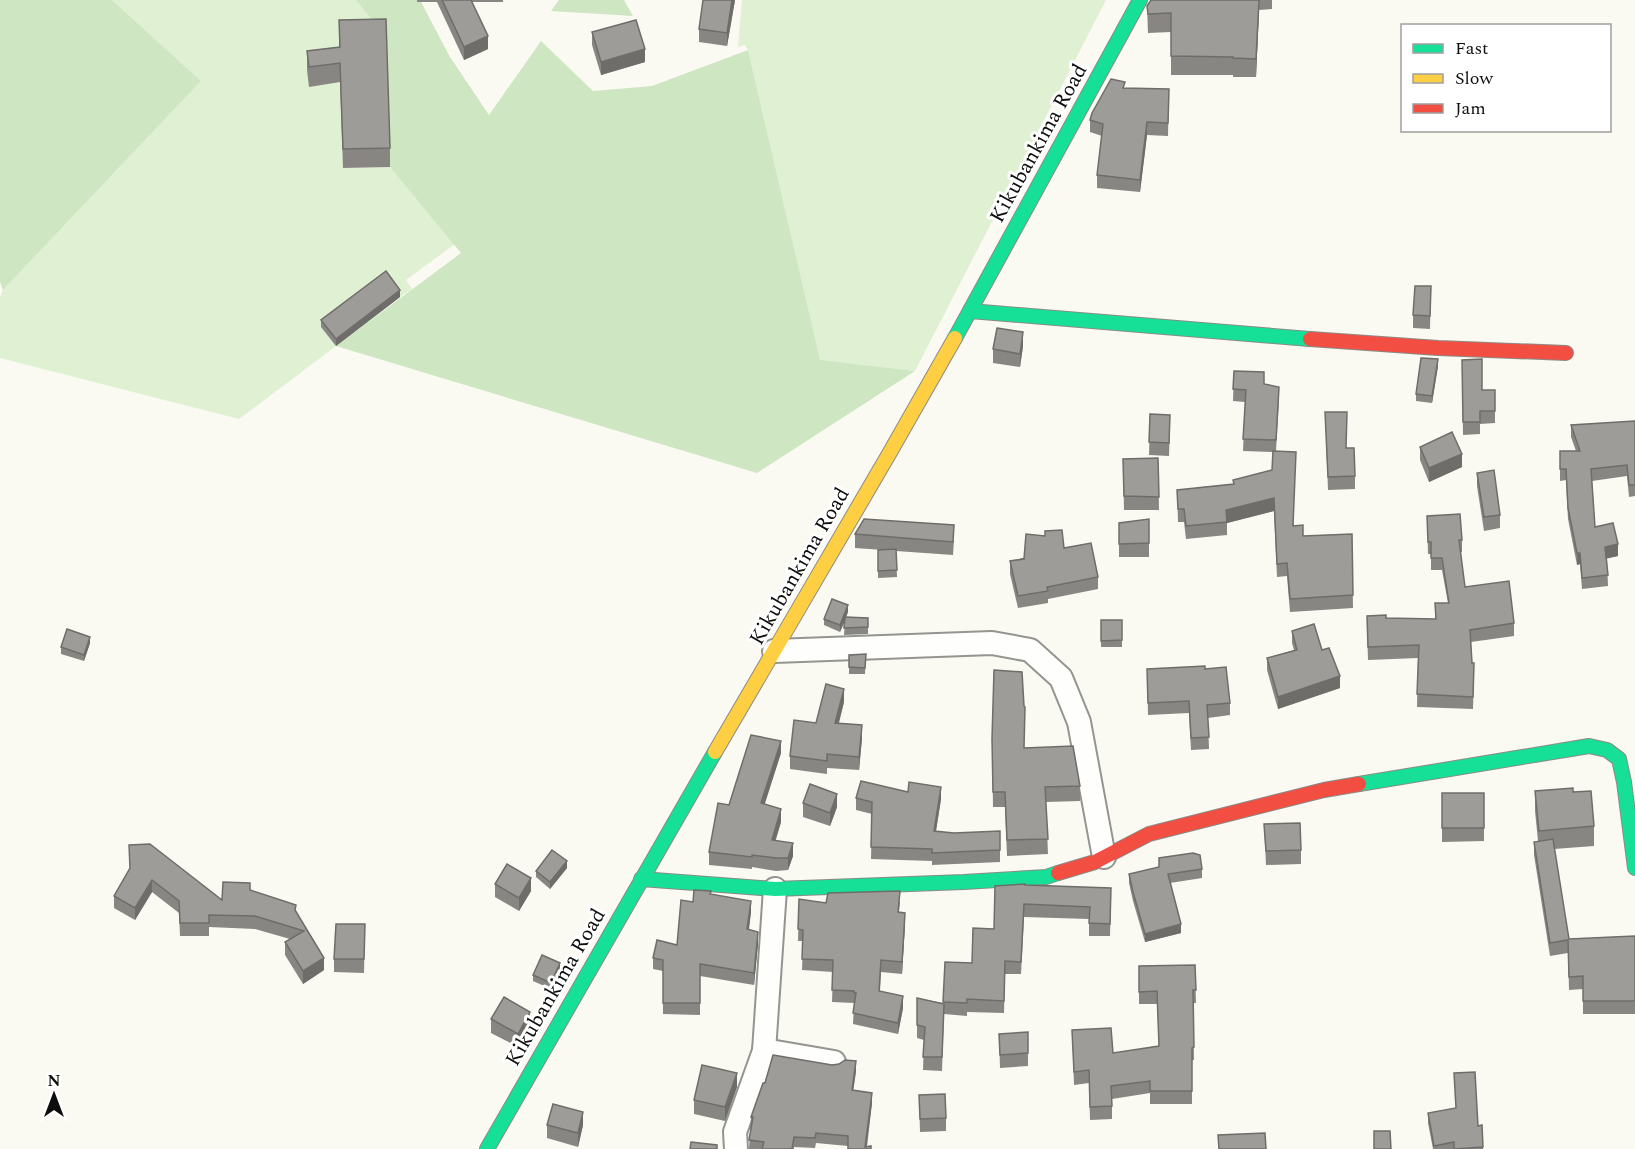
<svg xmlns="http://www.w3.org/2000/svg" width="1635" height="1149" font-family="Spectral,serif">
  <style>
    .green { fill: #dff0d3 }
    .forest { fill: #cee7c2 }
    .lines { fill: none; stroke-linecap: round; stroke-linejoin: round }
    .street-casing { stroke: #949490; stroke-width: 26 }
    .fast-casing { stroke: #8a8a87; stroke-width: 16 }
    .slow-casing { stroke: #8a8a87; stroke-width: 16 }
    .jam-casing { stroke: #8a8a87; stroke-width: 16 }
    .street { stroke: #fefefd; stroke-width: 22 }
    .fast { stroke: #16e098; stroke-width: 14 }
    .slow { stroke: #ffcf43; stroke-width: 14 }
    .jam { stroke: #f24e42; stroke-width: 14 }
    .wall { fill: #888683 }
    .shaded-wall { fill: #6f6d6a }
    .building { fill: #9e9c98; stroke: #6f6d6a; stroke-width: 1.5 }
    .labels { text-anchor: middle; stroke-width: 6; stroke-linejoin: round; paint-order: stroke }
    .street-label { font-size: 21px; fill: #0d0d0d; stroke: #fff }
  </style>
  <rect width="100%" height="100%" fill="#fafaf2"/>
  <g class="green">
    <polygon points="112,0 356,0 386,38 343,168 390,167 455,244 406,280 412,289 400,297 386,278 336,346 239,419 0,358 0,297 3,290 201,81"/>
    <polygon points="742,0 1106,0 915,371 820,361 748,50 745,45 738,47"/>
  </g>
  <g class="forest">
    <polygon points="0,0 112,0 201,81 3,290 0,282"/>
    <polygon points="356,0 420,0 450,57 489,115 541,41 593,91 652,86 748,50 820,360 915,371 757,473 336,346 461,253 390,167 386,38"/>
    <polygon points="559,0 624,0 633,16 551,11"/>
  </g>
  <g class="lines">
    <g class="street-casing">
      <g id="street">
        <polyline points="774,651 992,643 1030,650 1061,678 1079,722 1104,857"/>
        <polyline points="764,1050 834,1062"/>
        <polyline points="736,1149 735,1132 764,1051 775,889"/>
      </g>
    </g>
    <g class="fast-casing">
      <g id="fast">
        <polyline points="970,311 1310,339"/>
        <polyline points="955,338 1140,0"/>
        <polyline points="1359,784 1589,746 1607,750 1619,759 1624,782 1635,868"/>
        <polyline points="641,879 775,889 964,882 1046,877 1058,873"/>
        <polyline points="487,1149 715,752"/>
      </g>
    </g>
    <g class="slow-casing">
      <polyline id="slow" points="715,752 889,454 955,338"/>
    </g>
    <g class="jam-casing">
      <g id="jam">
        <polyline points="1310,339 1438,348 1566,353"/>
        <polyline points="1058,873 1095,862 1149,834 1324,790 1359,784"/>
      </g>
    </g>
    <use href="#street" class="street"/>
    <use href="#fast" class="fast"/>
    <use href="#slow" class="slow"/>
    <use href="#jam" class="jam"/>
  </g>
  <g class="wall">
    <polygon points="417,0 503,0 503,2 472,2 488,49 464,60 437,2 417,2"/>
    <polygon points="735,0 727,46 699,42 699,29"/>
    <polygon points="1151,0 1272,0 1272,9 1259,10 1256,77 1233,77 1233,75 1171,75 1171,32 1148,33 1147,6"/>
    <polygon points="339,20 390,148 390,167 343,168 340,82 309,87 307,70 307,51 339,47"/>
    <polygon points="592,32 645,62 601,75 592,45"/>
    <polygon points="1125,88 1169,89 1168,136 1147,135 1140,192 1097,188 1097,175 1102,136 1090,132 1090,120"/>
    <polygon points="1431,286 1430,329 1413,328 1413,315"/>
    <polygon points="400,297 336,346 321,327 321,320"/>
    <polygon points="1023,346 1020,367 993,363 993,349"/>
    <polygon points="1462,360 1482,390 1495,390 1495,423 1480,424 1480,434 1463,435"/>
    <polygon points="1438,366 1432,403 1416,401 1416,394"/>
    <polygon points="1234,371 1264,384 1279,399 1276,451 1294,526 1303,536 1352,534 1353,608 1290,612 1287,576 1277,577 1274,511 1227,523 1227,535 1186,539 1184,522 1178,522 1177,490 1233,484 1233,480 1272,470 1273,452 1243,451 1245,402 1233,401"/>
    <polygon points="1325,412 1347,448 1355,476 1355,489 1328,490"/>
    <polygon points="1150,414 1170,428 1169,456 1149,455"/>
    <polygon points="1635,421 1635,496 1629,497 1627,476 1592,481 1595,527 1618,556 1607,558 1608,586 1582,589 1580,564 1577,565 1568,519 1566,480 1560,481 1560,451 1576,451 1571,437 1571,425"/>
    <polygon points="1420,447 1462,467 1429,482 1420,460"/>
    <polygon points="1158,458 1159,510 1124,510 1123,459"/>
    <polygon points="1477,473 1500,515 1500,528 1484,531 1477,486"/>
    <polygon points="1427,516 1462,540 1462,552 1460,552 1465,587 1514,623 1514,636 1471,642 1472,663 1474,675 1473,709 1417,707 1418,658 1368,660 1367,628 1386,618 1435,619 1435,603 1448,603 1442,570 1431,570 1431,554 1428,554"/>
    <polygon points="1149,519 1149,557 1119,557 1119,523"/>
    <polygon points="855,534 954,539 953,555 896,551 897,577 878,578 878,550 883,550 855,548"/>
    <polygon points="1064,548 1098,577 1098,589 1048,599 1048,603 1018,608 1010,574 1010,561"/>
    <polygon points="848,612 846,617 868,618 868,634 844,635 845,621 840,632 824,625 824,619"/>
    <polygon points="1101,620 1122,640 1122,647 1101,647"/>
    <polygon points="1292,631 1322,650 1340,688 1278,709 1267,670 1267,658 1294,650 1292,643"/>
    <polygon points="90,643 84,661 61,654 61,647"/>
    <polygon points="866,654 865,674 849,674 849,655"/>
    <polygon points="1147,669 1205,669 1230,703 1230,715 1208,718 1209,749 1191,750 1189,713 1148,715"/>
    <polygon points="844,702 839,723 862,738 859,770 827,768 827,774 790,769 790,756 816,723"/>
    <polygon points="992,739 1024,748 1080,786 1080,801 1046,802 1048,854 1007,856 1005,807 993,807"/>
    <polygon points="781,753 764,804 781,822 775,840 793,856 788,870 776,871 752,867 752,869 709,865 709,852 729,805"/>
    <polygon points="1535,791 1573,792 1594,826 1594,846 1554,849 1569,939 1635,936 1635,1014 1583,1014 1583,989 1569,990 1568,953 1550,956 1534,855 1534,842 1538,841 1535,811"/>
    <polygon points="1442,793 1484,793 1484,841 1442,842"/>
    <polygon points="856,798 941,799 936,831 954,833 1000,831 1000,862 932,865 932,861 871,859 872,814 856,810"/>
    <polygon points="803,803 837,807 830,826 803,817"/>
    <polygon points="1264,824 1301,850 1301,864 1266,865"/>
    <polygon points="130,868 222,900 250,890 296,913 324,970 303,984 285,955 285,942 290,939 255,929 209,927 209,936 180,936 179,913 152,892 135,920 114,908 114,896"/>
    <polygon points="567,868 550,889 536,877 536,871"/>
    <polygon points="1202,869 1202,878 1170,883 1181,933 1145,942 1133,901 1129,883 1129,874"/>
    <polygon points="495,884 531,891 519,911 495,897"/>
    <polygon points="1025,885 1111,901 1110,936 1089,936 1089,919 1024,917 1021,974 1005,974 1004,1013 967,1012 967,1016 944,1014 942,1071 923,1070 924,1040 917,1038 917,998 943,1003 945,962 972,963"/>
    <polygon points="711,894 751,912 749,930 758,944 754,985 700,976 700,1015 663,1014 663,971 653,969 653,958 677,945 693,902"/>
    <polygon points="799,899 826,903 900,902 899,912 905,924 902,974 881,972 880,991 903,1008 898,1034 853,1024 854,1003 832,1002 833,972 802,970 803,941 798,941"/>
    <polygon points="365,924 364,973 334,972 334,959"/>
    <polygon points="1195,965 1196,1003 1193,1003 1194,1060 1192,1060 1192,1104 1150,1104 1150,1093 1112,1099 1112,1119 1090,1120 1089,1083 1074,1085 1072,1030 1113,1053 1159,1046 1157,1004 1139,1004 1139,966"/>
    <polygon points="560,969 551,989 533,981 533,975"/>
    <polygon points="491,1019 530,1026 518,1047 491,1033"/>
    <polygon points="1028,1032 1028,1066 1000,1068 999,1034"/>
    <polygon points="856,1071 853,1090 872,1103 867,1147 871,1149 848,1149 848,1146 816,1143 815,1148 794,1147 794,1149 749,1149 751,1117 765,1083"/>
    <polygon points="737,1087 725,1121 694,1114 694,1100"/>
    <polygon points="919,1095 946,1118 946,1131 920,1132"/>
    <polygon points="1428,1113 1478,1126 1482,1125 1483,1149 1433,1149 1428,1123"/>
    <polygon points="547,1125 583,1125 578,1147 547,1138"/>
  </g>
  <g class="shaded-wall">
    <polygon points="732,0 735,0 727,46 727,33"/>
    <polygon points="1259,0 1259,10 1256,77 1256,59"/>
    <polygon points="488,36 488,49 464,60 464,47"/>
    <polygon points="645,49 645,62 601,75 601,62"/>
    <polygon points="1147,122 1147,135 1140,192 1140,180"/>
    <polygon points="400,290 400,297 336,346 336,339"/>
    <polygon points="1023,332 1023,346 1020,367 1020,354"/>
    <polygon points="1438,359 1438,366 1432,403 1432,396"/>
    <polygon points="1462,454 1462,467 1429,482 1429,468"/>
    <polygon points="1274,498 1274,511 1227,523 1226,510"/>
    <polygon points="1618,544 1618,556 1605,559 1605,547"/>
    <polygon points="1577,553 1580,553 1580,564 1577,565"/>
    <polygon points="848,605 848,612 840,632 840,625"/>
    <polygon points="90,637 90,643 84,661 84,655"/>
    <polygon points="1340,676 1340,688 1278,709 1278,697"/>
    <polygon points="844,689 844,702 835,736 835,723"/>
    <polygon points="862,725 862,738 859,770 859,757"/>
    <polygon points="781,741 781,753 761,816 761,803"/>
    <polygon points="941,787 941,799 934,843 934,831"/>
    <polygon points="837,794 837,807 830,826 830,813"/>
    <polygon points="781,809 781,822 772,853 772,840"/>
    <polygon points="793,843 793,856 788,870 788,858"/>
    <polygon points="567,861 567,868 550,889 550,882"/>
    <polygon points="531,878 531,891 519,911 519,898"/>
    <polygon points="152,880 152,892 135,920 135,908"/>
    <polygon points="751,901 751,912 747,940 747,929"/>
    <polygon points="905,913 905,924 902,974 902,962"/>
    <polygon points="1181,924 1181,933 1145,942 1145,934"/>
    <polygon points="758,932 758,944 754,985 754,973"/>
    <polygon points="324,958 324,970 303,984 303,971"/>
    <polygon points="560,963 560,969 551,989 551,983"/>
    <polygon points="903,996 903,1008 898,1034 898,1023"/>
    <polygon points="530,1012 530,1026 518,1047 518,1034"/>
    <polygon points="856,1061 856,1071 852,1100 852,1090"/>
    <polygon points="737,1073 737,1087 725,1121 725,1107"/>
    <polygon points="872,1093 872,1103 866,1149 865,1149"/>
    <polygon points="583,1112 583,1125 578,1147 578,1133"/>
  </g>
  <g class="building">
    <polygon points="442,0 471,0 488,36 464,47"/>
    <polygon points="703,0 732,0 727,33 699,29"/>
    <polygon points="1151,0 1259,0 1256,59 1233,58 1233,57 1171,56 1171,13 1148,14 1147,6"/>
    <polygon points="386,19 390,148 343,149 340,63 309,67 307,51 340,47 339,20"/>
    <polygon points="636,20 645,49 601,62 592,32"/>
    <polygon points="1111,79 1125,82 1123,88 1169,89 1168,123 1147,122 1140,180 1097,175 1103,124 1090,120 1092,113"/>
    <polygon points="386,271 400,290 336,339 321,320"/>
    <polygon points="1415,286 1431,286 1430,316 1413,315"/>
    <polygon points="997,328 1023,332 1020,354 993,349"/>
    <polygon points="1421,358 1438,359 1432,396 1416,394"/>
    <polygon points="1482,359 1482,390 1495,390 1495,411 1480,411 1480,422 1463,422 1462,360"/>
    <polygon points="1234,371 1264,372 1264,384 1279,387 1276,440 1243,439 1246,390 1233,389"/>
    <polygon points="1325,412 1347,412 1346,448 1354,448 1355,476 1328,477"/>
    <polygon points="1150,414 1170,415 1169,443 1149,442"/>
    <polygon points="1635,421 1635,485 1629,485 1627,465 1591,469 1595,527 1613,523 1618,544 1605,547 1608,575 1582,578 1580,553 1577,553 1568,508 1566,469 1560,469 1560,451 1580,451 1571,425"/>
    <polygon points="1452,432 1462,454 1429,468 1420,447"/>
    <polygon points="1273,451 1296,452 1293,526 1303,525 1303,536 1352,534 1353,595 1290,599 1287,563 1277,564 1274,498 1226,510 1227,522 1186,526 1184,509 1178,509 1177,490 1234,484 1233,480 1272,470"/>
    <polygon points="1158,458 1159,497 1124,496 1123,459"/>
    <polygon points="1494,470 1500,515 1484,517 1477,473"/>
    <polygon points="1460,514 1462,540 1459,540 1465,587 1509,581 1514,623 1470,630 1472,663 1474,663 1473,697 1417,694 1419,645 1368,647 1367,616 1386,615 1386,618 1436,619 1435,603 1449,603 1442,558 1431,558 1431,542 1428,542 1427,516"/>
    <polygon points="864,519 954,525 953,542 855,534"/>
    <polygon points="1149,519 1149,543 1119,544 1119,523"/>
    <polygon points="1062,530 1064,548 1091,543 1098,577 1047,587 1048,591 1018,596 1010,561 1024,559 1026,534 1045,536 1045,531"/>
    <polygon points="896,549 897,570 878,571 878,550"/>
    <polygon points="832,599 848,605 840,625 824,619"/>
    <polygon points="845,617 868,618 868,627 844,628"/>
    <polygon points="1101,620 1122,620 1122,640 1101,641"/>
    <polygon points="1314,624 1322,650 1329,648 1340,676 1278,697 1267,658 1297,650 1292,631"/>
    <polygon points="67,629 90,637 84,655 61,647"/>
    <polygon points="866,654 865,668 849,667 849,655"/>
    <polygon points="1205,666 1205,669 1226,667 1230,703 1207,705 1209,737 1191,738 1189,701 1148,703 1147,669"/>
    <polygon points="994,670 1022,672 1024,706 1025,707 1024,748 1073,746 1080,786 1045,787 1048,839 1007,840 1005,792 993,792 992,739"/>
    <polygon points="826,684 844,689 835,723 862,725 859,757 827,754 827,761 790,756 794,720 816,723"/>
    <polygon points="751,735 781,741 761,803 781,809 772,840 793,843 788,858 776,858 752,855 752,857 709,852 718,803 729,805"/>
    <polygon points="861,781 908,792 909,782 941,787 934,831 954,833 1000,831 1000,850 932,853 932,849 871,847 872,802 856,798"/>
    <polygon points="810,784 837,794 830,813 803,803"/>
    <polygon points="1573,788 1573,792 1591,791 1594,826 1539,831 1535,791"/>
    <rect x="1442" y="793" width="42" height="35"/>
    <polygon points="1300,823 1301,850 1266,851 1264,824"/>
    <polygon points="1553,839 1569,939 1635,936 1635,1001 1583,1001 1583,976 1569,977 1568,940 1550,943 1534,842"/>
    <polygon points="150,844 222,900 223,882 250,883 250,890 296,905 295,910 324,958 303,971 285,942 304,931 255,916 209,915 209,923 180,923 179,901 152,880 135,908 114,896 130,868 129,845"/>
    <polygon points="552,850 567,861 550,882 536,871"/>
    <polygon points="1193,853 1200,855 1202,869 1168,874 1181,924 1145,934 1133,892 1129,874 1159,867 1159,858"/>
    <polygon points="507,864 531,878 519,898 495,884"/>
    <polygon points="1025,884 1025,885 1111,888 1110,924 1089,923 1090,907 1024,904 1021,962 1005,961 1004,1001 967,999 967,1003 943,1002 945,962 972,963 973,928 994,929 995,886"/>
    <polygon points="694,890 711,891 710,894 751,901 747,929 758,932 754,973 700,964 700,1003 663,1003 663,960 653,958 657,940 677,945 681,900 693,902"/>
    <polygon points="900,891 898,912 905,913 902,962 881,960 879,991 903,996 898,1023 853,1013 856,993 854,993 854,991 832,990 833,960 802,959 803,930 798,929 799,899 826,903 828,893"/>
    <polygon points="336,924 365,924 364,959 334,959"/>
    <polygon points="542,955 560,963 551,983 533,975"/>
    <polygon points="1195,965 1196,990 1193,990 1194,1047 1192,1048 1192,1091 1150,1091 1150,1081 1111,1086 1112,1106 1090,1107 1089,1070 1074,1072 1072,1030 1111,1028 1113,1053 1159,1046 1157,991 1139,992 1139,966"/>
    <polygon points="504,997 530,1012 518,1034 491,1019"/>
    <polygon points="917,998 944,1004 942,1057 923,1057 925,1027 917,1025"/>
    <polygon points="1028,1032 1028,1053 1000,1055 999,1034"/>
    <polygon points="773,1055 832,1065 839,1064 845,1060 856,1061 852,1090 872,1093 865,1147 871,1146 871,1149 848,1149 848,1136 816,1133 815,1138 794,1137 792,1149 762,1149 764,1142 749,1140 753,1117 751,1117 763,1083 765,1083"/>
    <polygon points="702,1065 737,1073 725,1107 694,1100"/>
    <polygon points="1475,1072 1478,1126 1482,1125 1483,1147 1454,1149 1454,1142 1434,1146 1428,1113 1456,1108 1454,1073"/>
    <polygon points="945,1094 946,1118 920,1119 919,1095"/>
    <polygon points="553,1104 583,1112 578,1133 547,1125"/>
    <polygon points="1374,1131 1390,1131 1391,1149 1374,1149"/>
    <polygon points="1265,1133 1266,1149 1219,1149 1218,1135"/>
    <polygon points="691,1142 717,1145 717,1149 690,1149"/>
  </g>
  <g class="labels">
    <g class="street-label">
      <text transform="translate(1038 143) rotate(-61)" y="7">Kikubankima Road</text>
      <text transform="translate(799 566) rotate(-60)" y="7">Kikubankima Road</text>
      <text transform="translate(555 987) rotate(-60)" y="7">Kikubankima Road</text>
    </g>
  </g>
  <rect x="1401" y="24" width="210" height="108" fill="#ffffff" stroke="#9e9e9e" stroke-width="1.5"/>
  <rect x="1413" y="44" width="30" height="9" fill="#16e098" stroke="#9e9e9e" stroke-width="1.5"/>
  <text x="1455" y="54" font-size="18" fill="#0d0d0d">Fast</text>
  <rect x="1413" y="74" width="30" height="9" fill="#ffcf43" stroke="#9e9e9e" stroke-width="1.5"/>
  <text x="1455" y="84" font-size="18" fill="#0d0d0d">Slow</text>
  <rect x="1413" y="104" width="30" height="9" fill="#f24e42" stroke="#9e9e9e" stroke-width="1.5"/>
  <text x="1455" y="114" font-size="18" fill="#0d0d0d">Jam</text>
  <g transform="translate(54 1095)" stroke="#ffffff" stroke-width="4.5" paint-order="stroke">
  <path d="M0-4.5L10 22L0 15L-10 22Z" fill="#0d0d0d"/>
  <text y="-9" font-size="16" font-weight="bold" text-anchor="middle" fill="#0d0d0d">N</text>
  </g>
</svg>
